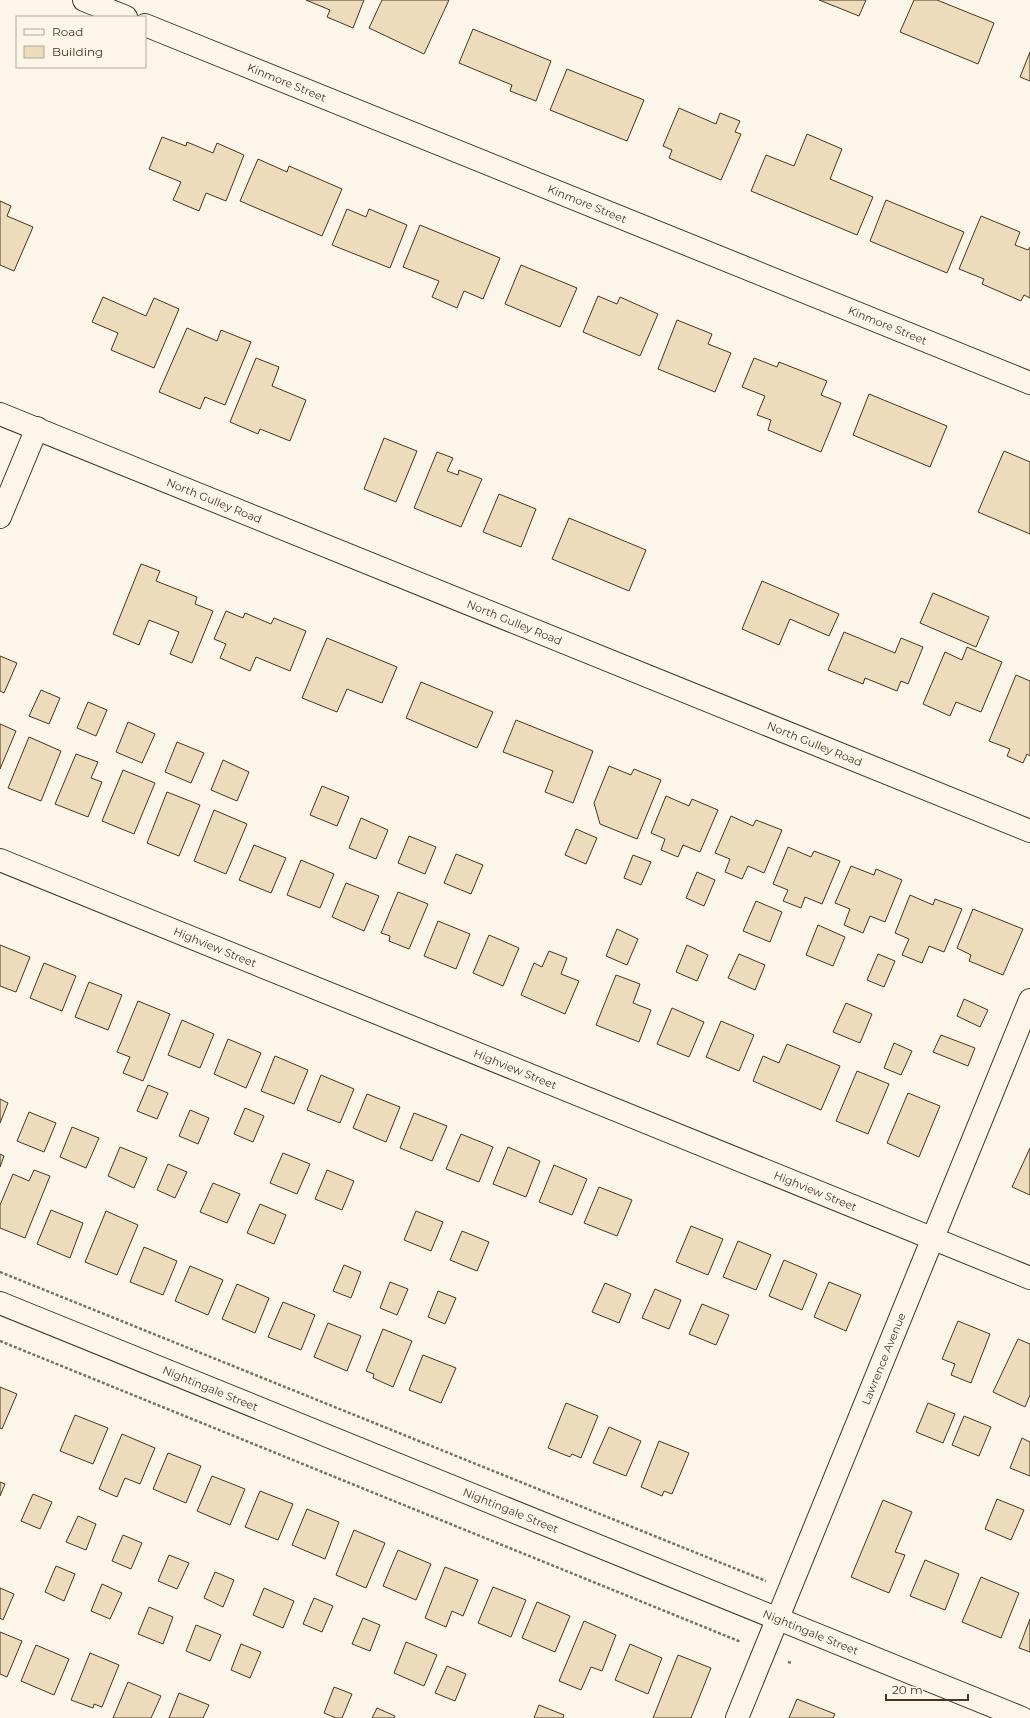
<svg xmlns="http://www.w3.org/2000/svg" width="1030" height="1718" font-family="Montserrat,sans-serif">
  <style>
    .building { fill: #ecdcbc; stroke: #4a3520 }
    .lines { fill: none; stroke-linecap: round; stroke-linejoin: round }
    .minor-casing { stroke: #4a3520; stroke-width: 24 }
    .path { stroke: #7f6f5c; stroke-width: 2.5; stroke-dasharray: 3 2; stroke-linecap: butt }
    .minor { stroke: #fbf6e9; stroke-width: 22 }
    .labels { text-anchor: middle; stroke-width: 3; stroke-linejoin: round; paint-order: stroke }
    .street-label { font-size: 11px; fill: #4a3520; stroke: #fbf6e9 }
  </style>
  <rect width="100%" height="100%" fill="#fbf6e9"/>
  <g class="building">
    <polygon points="306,0 364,0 353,28 327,17 330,10"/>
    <polygon points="382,0 449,0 424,54 369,28"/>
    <polygon points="819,0 866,0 859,16"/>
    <polygon points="914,0 937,0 994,23 978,64 900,32"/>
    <polygon points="473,29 551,61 536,101 510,91 512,85 459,63"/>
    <polygon points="1030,52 1030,81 1020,77"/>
    <polygon points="567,69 644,100 627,141 550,110"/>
    <polygon points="679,108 716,124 720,113 740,121 735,132 741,134 721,180 669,158 672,150 663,146"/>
    <polygon points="807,134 842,149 830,179 873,197 857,235 751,191 766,155 794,166"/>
    <polygon points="162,137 186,146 187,142 213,153 217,143 244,155 226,201 206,193 199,211 173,200 181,182 149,169"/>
    <polygon points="258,159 287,172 289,166 342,189 322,236 240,201"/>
    <polygon points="886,200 964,232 947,273 870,241"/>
    <polygon points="0,201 11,206 7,216 33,227 14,271 0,265"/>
    <polygon points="347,209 366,217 369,209 407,225 390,268 332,245"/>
    <polygon points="981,216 1020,232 1015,245 1028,250 1030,247 1030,298 1024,295 1021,301 982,284 984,279 959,269"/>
    <polygon points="420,225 500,258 483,299 464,291 457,308 432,297 439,281 403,267"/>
    <polygon points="521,265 577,288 560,327 505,304"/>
    <polygon points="598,296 617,304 620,297 658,314 640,356 583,332"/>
    <polygon points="103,297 146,316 154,298 179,309 154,368 111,350 118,333 92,322"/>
    <polygon points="677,320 712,334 708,344 731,353 715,392 658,369"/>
    <polygon points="187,328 217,341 221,330 251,342 225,405 205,397 200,409 159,392"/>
    <polygon points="256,358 279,367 272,386 306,400 290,441 260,429 258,434 230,422"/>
    <polygon points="754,358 777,367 779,362 827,381 821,395 841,403 821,452 768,430 771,420 757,415 765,396 742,387"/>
    <polygon points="869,394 947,426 930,467 853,435"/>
    <polygon points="384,438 417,451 396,502 364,489"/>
    <polygon points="1004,451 1030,462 1030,534 978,512"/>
    <polygon points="437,452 453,458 447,471 458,475 459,470 482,479 461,527 414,508"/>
    <polygon points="499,494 536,509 521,547 483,532"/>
    <polygon points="569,518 646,550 629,591 552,559"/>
    <polygon points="141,564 160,571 156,581 197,597 195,604 213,611 192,663 170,654 179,632 149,620 139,645 113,634"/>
    <polygon points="762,581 839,614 829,636 790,619 779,645 742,629"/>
    <polygon points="933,593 989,617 976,647 920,623"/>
    <polygon points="226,611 243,618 245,613 271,624 274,618 306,631 290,671 256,657 250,671 220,658 226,644 214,639"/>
    <polygon points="844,632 895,653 901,638 923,647 908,684 901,681 897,691 865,678 863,684 828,670"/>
    <polygon points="327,638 397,667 382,703 347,689 337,712 302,698"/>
    <polygon points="967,647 1002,662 981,712 956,702 950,716 923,704 945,652 962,660"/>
    <polygon points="0,656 17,663 4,693 0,691"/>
    <polygon points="1016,675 1030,681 1030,756 1027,754 1023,763 1007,756 1010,749 989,741"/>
    <polygon points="421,682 493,712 477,748 406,718"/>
    <polygon points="41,690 60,698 49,724 29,716"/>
    <polygon points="88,702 107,710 96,736 77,728"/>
    <polygon points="516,720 593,751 573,803 545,792 553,771 503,752"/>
    <polygon points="128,722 155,734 142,763 116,752"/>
    <polygon points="0,724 16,731 0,769"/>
    <polygon points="29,737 61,751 41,801 8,788"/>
    <polygon points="177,742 204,753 191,783 165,772"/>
    <polygon points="76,754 98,762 91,778 102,782 88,817 55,804"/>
    <polygon points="223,760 249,772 237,801 211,790"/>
    <polygon points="609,766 631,775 634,769 661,780 637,839 600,824 594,803"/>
    <polygon points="123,770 155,783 134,834 102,821"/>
    <polygon points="322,786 349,797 337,826 310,815"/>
    <polygon points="167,792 200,805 179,856 147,843"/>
    <polygon points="666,796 689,806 692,799 718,810 700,852 683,845 678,857 661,850 665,839 651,833"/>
    <polygon points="214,810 247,824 226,874 194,861"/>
    <polygon points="731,816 753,826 756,820 782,830 764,873 748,866 742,879 725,872 730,859 715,853"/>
    <polygon points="361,818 388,830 376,859 349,848"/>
    <polygon points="576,829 597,838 586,864 565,855"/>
    <polygon points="409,836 436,847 425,874 398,863"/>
    <polygon points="254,845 286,858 271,893 239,880"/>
    <polygon points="788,847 811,857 814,851 840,861 822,904 805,897 801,908 783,901 788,890 773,884"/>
    <polygon points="456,854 483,865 471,894 444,883"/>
    <polygon points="633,855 651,862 641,885 624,878"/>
    <polygon points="301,860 334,874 320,908 287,895"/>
    <polygon points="851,866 874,875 876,869 902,880 885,922 870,916 863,933 844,925 850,909 835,903"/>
    <polygon points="697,872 715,880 704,906 686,898"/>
    <polygon points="346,883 379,896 364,931 332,917"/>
    <polygon points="398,892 428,904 409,949 389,941 390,936 381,933"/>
    <polygon points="910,895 933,905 935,899 962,909 944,952 929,946 922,963 902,955 909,939 895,933"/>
    <polygon points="756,901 782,912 770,942 743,931"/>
    <polygon points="973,909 1023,929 1003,975 969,961 971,955 957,948"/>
    <polygon points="438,921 470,934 456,969 424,956"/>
    <polygon points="818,925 845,937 833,966 806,955"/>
    <polygon points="617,929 638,939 627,965 606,956"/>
    <polygon points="489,935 519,948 503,986 473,973"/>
    <polygon points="0,945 30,957 16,992 0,986"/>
    <polygon points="687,945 708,955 697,981 676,972"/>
    <polygon points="549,951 567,958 561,974 579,981 565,1014 521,995 534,963 542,967"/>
    <polygon points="739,954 765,965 755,990 728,978"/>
    <polygon points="878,954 895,961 884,987 867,980"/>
    <polygon points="44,963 76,976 62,1011 30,998"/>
    <polygon points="616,975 640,984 633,1003 651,1010 639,1042 596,1025"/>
    <polygon points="89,982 122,995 108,1030 75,1017"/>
    <polygon points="964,999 988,1010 980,1027 957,1016"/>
    <polygon points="138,1001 170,1014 143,1081 123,1073 130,1057 117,1052"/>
    <polygon points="846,1003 872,1014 860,1043 833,1032"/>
    <polygon points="672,1008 704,1022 689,1057 657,1044"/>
    <polygon points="182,1020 214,1034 200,1068 168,1055"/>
    <polygon points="721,1021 754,1035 739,1071 706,1057"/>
    <polygon points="941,1035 975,1048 968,1066 933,1052"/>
    <polygon points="228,1039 261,1053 246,1088 214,1074"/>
    <polygon points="894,1043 912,1051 901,1075 884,1068"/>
    <polygon points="787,1044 840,1066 821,1110 753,1081 763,1056 779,1063"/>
    <polygon points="275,1056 308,1070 294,1104 261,1091"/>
    <polygon points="857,1071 889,1084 868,1134 836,1121"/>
    <polygon points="321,1075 354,1089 340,1123 307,1110"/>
    <polygon points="148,1085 168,1093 157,1119 137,1111"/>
    <polygon points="908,1093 940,1106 919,1157 887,1143"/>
    <polygon points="367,1094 400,1107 386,1142 353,1128"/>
    <polygon points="0,1099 8,1103 0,1123"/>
    <polygon points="245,1108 264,1116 253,1142 234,1134"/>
    <polygon points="190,1110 209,1118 198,1144 179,1136"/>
    <polygon points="29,1112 56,1123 44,1152 17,1141"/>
    <polygon points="414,1113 447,1126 432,1161 400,1148"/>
    <polygon points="72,1127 99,1138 86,1168 60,1157"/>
    <polygon points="461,1134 493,1147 479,1182 446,1169"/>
    <polygon points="120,1147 147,1158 134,1188 108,1176"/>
    <polygon points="508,1147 540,1161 526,1197 493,1184"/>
    <polygon points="1030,1148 1030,1195 1012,1187"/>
    <polygon points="283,1153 310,1164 297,1194 270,1183"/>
    <polygon points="0,1154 4,1156 0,1167"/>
    <polygon points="168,1164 187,1172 175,1198 157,1190"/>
    <polygon points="554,1165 587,1179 572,1215 539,1202"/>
    <polygon points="34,1170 50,1176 25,1238 0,1228 0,1205 13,1174 29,1181"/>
    <polygon points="327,1170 354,1181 342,1210 315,1199"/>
    <polygon points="213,1183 240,1194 227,1223 200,1212"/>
    <polygon points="599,1187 632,1200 617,1236 584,1223"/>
    <polygon points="260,1204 286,1215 274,1244 247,1233"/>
    <polygon points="51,1210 83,1223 70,1258 37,1244"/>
    <polygon points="106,1211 138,1225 117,1275 85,1262"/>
    <polygon points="416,1211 443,1222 431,1251 404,1240"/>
    <polygon points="691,1226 723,1239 708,1275 676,1262"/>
    <polygon points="462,1231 489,1242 477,1271 450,1260"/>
    <polygon points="738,1241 771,1255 756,1290 723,1277"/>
    <polygon points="144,1247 177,1261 163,1295 130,1282"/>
    <polygon points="784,1260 817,1274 802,1310 769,1296"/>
    <polygon points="344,1265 361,1272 351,1298 333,1291"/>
    <polygon points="190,1266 223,1280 208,1315 175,1301"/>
    <polygon points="390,1282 408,1289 397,1315 380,1308"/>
    <polygon points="829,1282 861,1295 846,1331 814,1317"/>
    <polygon points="605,1283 631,1294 619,1323 592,1312"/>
    <polygon points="237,1284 269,1298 255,1333 222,1319"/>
    <polygon points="655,1289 681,1300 669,1329 642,1318"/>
    <polygon points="438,1291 456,1298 445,1324 428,1317"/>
    <polygon points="283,1302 315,1315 301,1350 268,1337"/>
    <polygon points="702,1304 729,1315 716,1345 689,1334"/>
    <polygon points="958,1321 990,1334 971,1383 951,1375 955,1364 942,1359"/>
    <polygon points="328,1323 361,1336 347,1371 314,1357"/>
    <polygon points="383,1329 412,1341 393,1387 373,1378 374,1374 366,1371"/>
    <polygon points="1018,1339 1030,1344 1030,1395 1025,1407 993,1392"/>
    <polygon points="423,1355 456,1368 441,1403 409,1390"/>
    <polygon points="0,1387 17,1394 2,1429 0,1428"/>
    <polygon points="566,1403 598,1416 581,1458 572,1454 570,1457 548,1448"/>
    <polygon points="928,1403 955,1414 943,1443 916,1432"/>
    <polygon points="75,1415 108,1428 93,1464 60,1451"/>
    <polygon points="964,1416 991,1427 979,1456 952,1445"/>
    <polygon points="609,1427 641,1441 626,1476 593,1463"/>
    <polygon points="122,1434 155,1448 140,1484 125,1478 117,1497 99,1489"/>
    <polygon points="1022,1438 1030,1442 1030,1476 1010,1468"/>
    <polygon points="659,1441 689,1453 672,1494 664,1491 662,1496 641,1487"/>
    <polygon points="168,1453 201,1466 186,1503 153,1489"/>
    <polygon points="212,1476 245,1489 230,1525 197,1511"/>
    <polygon points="0,1482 5,1484 0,1496"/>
    <polygon points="260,1491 293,1504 278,1540 245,1527"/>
    <polygon points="33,1494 52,1502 40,1529 21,1521"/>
    <polygon points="997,1499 1024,1510 1011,1540 985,1529"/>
    <polygon points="883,1500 912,1512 895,1552 905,1555 889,1593 851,1577"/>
    <polygon points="307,1509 339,1522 325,1559 292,1545"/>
    <polygon points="78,1516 96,1524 86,1550 66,1542"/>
    <polygon points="354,1530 385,1543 366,1588 336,1575"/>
    <polygon points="123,1535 142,1543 131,1569 112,1561"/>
    <polygon points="398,1550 431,1564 416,1600 383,1586"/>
    <polygon points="169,1555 189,1563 177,1589 158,1581"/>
    <polygon points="925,1560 959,1574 945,1610 910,1596"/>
    <polygon points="56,1566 75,1574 64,1601 45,1592"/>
    <polygon points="445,1567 478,1580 463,1616 452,1611 446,1627 425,1618"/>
    <polygon points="215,1572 234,1580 223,1607 204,1598"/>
    <polygon points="981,1577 1019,1593 1001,1638 962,1622"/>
    <polygon points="102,1584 122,1593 110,1619 91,1611"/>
    <polygon points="493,1587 526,1600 511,1637 478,1623"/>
    <polygon points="0,1588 14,1594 3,1620 0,1618"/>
    <polygon points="264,1588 294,1601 283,1628 253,1615"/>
    <polygon points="314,1598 333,1606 322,1632 303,1624"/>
    <polygon points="537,1602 570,1616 555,1652 522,1638"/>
    <polygon points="149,1607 173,1617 163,1644 138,1634"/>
    <polygon points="363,1618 380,1625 370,1651 352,1644"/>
    <polygon points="1030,1619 1030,1652 1019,1648"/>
    <polygon points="584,1621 616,1635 602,1671 591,1667 581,1690 559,1681"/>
    <polygon points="196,1625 221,1635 210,1661 186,1651"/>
    <polygon points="0,1632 22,1641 7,1677 0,1674"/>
    <polygon points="406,1642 437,1655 424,1686 394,1673"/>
    <polygon points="241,1644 261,1652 250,1678 231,1670"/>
    <polygon points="630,1644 662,1658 648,1694 615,1680"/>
    <polygon points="36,1645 69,1659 54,1695 21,1681"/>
    <polygon points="90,1653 119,1665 102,1707 94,1704 93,1708 71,1700"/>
    <polygon points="678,1655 711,1668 691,1718 653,1718"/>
    <polygon points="447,1666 466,1674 455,1701 435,1693"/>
    <polygon points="128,1682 161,1696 151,1718 113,1718"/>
    <polygon points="334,1687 352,1694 342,1718 336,1718 324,1713"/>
    <polygon points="179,1693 209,1705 203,1718 169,1718"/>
    <polygon points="797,1699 835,1714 833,1718 789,1718"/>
    <polygon points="539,1705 564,1715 563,1718 534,1718"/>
    <polygon points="377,1708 395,1716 394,1718 372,1718"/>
  </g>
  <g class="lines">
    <g class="minor-casing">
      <g id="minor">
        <polyline points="84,0 126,17"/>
        <path id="s1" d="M145,25l885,358"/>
        <path id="s2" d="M0,414l1030,417"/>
        <polyline points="0,517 37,428"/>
        <path id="s3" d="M0,860l1030,418"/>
        <path id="s4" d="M0,1303l1022,415"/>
        <path id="s5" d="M737,1718l293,-718"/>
      </g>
    </g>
    <g class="path">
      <polyline points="0,1272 766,1581"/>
      <polyline points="0,1341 741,1642"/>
      <polyline points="788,1662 792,1663"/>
    </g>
    <use href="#minor" class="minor"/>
  </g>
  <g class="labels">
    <g class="street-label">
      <text dy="4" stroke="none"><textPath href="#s1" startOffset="153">Kinmore Street</textPath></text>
      <text dy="4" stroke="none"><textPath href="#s1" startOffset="477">Kinmore Street</textPath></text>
      <text dy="4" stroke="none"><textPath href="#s1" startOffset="801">Kinmore Street</textPath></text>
      <text dy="4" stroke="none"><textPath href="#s2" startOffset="231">North Gulley Road</textPath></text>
      <text dy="4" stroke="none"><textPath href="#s2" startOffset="555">North Gulley Road</textPath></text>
      <text dy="4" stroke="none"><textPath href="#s2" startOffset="879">North Gulley Road</textPath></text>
      <text dy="4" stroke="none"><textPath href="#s3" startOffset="232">Highview Street</textPath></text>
      <text dy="4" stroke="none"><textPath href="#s3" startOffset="556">Highview Street</textPath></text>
      <text dy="4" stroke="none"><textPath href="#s3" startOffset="880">Highview Street</textPath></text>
      <text dy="4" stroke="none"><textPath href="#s5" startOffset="388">Lawrence Avenue</textPath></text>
      <text dy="4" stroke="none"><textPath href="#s4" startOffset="227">Nightingale Street</textPath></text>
      <text dy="4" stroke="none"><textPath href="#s4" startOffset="551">Nightingale Street</textPath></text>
      <text dy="4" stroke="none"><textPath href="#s4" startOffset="875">Nightingale Street</textPath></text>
    </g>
  </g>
  <rect x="16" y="16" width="130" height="52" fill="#fbf6e9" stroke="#b4a999"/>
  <rect x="24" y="29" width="20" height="6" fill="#fbf6e9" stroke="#b4a999"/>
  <text x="52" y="36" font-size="12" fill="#4a3520">Road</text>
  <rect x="24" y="46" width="20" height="12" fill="#ecdcbc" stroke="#b4a999"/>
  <text x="52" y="56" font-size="12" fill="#4a3520">Building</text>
  <path d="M886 1694v6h82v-6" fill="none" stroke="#4a3520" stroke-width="2"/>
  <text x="892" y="1694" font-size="12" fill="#4a3520" stroke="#fbf6e9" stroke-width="3" paint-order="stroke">20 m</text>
</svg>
